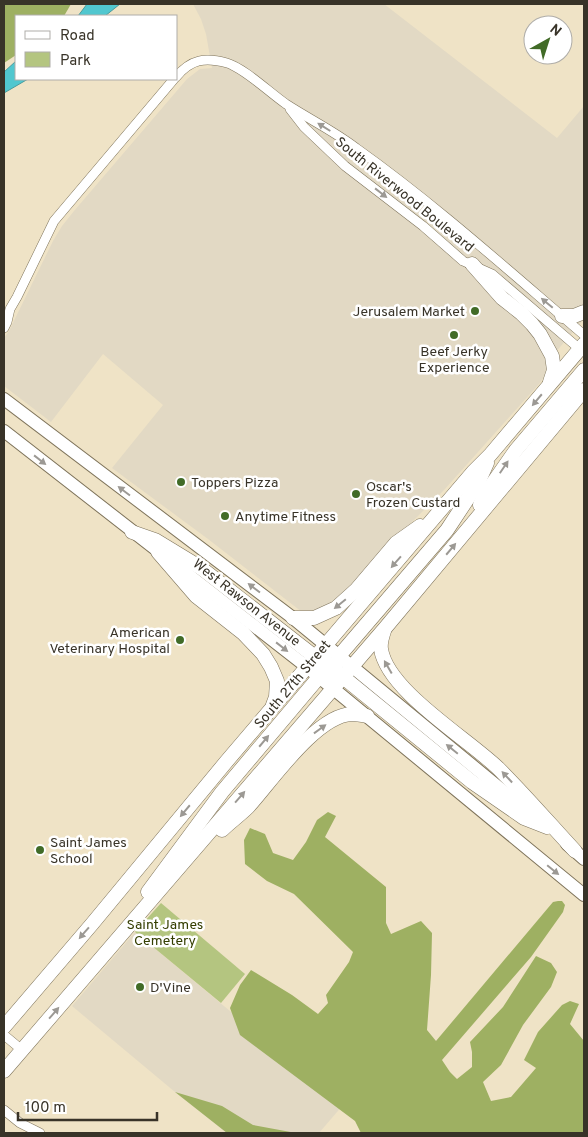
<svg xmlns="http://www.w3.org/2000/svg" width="588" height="1137" font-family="Overpass,sans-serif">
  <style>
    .commercial { fill: #e2d9c4 }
    .green { fill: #b4c580 }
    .forest { fill: #9eb062 }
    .water { fill: #51c7cf; stroke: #4a9b9d }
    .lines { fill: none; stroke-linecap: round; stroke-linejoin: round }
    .street-casing { stroke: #7e735a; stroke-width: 10 }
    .secondary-casing { stroke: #7e735a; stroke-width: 14 }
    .primary-casing { stroke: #7e735a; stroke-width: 15 }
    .street { stroke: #fff; stroke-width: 9 }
    .secondary { stroke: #fff; stroke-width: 12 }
    .primary { stroke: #fff; stroke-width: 14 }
    .oneway { fill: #9c9994 }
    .poi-dot { fill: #416b27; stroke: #fff; stroke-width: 2 }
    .labels { text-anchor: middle; stroke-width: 5; stroke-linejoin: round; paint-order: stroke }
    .street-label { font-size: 14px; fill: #383328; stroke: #fff }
    .poi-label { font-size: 14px; fill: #383328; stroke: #fff; text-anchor: start }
    .park-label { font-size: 14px; fill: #343e01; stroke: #fff }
  </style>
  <rect width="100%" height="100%" fill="#efe3c6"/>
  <g class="commercial">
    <polygon points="193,4 384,4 557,138 584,106 584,319 549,360 547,373 539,384 444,490 399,535 355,585 319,612 302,612 208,539 112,468 163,405 103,354 51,422 4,386 4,338 9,331 53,241 62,226 74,211 187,79 200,69 212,68 206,34 201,19"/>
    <polygon points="135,932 343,1105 319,1133 227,1133 175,1092 72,1006"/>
  </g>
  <polygon class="green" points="161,903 245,974 221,1003 135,932"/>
  <g class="forest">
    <polygon points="4,4 71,4 64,16 16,16 16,55 4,63"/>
    <polygon points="328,812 336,816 325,837 386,887 386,923 391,934 421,921 432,933 431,975 427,1030 436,1041 553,902 558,901 562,901 565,905 563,912 531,957 442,1060 450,1072 457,1079 472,1067 472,1052 470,1042 503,1007 536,956 551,963 557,972 551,987 523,1025 501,1065 483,1082 491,1101 511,1097 536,1068 524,1060 538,1032 562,1005 570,1001 579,1004 570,1024 584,1041 584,1133 361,1133 355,1121 240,1035 230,1008 240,985 251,970 292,995 318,1014 328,1003 326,995 349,962 353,952 294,894 267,881 245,864 244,840 250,828 265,834 273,853 293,860 306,842 317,820"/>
    <polygon points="175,1092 222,1106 253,1125 296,1133 227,1133"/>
  </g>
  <g class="water">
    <polygon points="87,4 120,4 105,16 78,16"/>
    <polygon points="16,61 16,79 28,79 4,93 4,72"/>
  </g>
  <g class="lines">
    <g class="street-casing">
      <g id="street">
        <path d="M176,77c15,-18 29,-20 51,-14 17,5 43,30 59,41 23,15 48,27 70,44 80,57 153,123 228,187"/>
        <polyline points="290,109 304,127 345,166 423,226 463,261 492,274 582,351"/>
        <polyline points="4,328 7,322 10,309 17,297 54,221 174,79"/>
        <polyline points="4,1035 22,1050"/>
        <polyline points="4,1110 20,1123 40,1133"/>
      </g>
    </g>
    <g class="secondary-casing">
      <g id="secondary">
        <polyline points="4,399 293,618 542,823"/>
        <polyline points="4,431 307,667 584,895"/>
        <polyline points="567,844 584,859"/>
      </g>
    </g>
    <g class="primary-casing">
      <g id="primary">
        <polyline points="472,264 502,298 521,313 532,324 540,334 552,356 554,370 550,382"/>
        <polyline points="562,316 574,316 584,312"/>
        <polyline points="480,505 483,497 516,450 584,370"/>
        <polyline points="132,532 155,540 201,568 315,657 324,661"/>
        <polyline points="158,552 196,596 243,633 263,654 271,667 277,681 276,697 273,705"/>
        <polyline points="293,618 314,618 336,608 356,590 396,543 420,526"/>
        <path d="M384,631c-2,6 -4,12 -3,18 6,42 89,91 119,121 26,26 50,54 75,81"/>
        <polyline points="315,667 324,668 343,677 472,782 524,818 547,827"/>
        <polyline points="333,679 334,672 339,656 447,530 478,483 487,463"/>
        <path d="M222,830c8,-8 18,-15 26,-23 23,-25 68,-92 104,-93 5,0 10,1 15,2"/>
        <polyline points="148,892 222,792 319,677 324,668 326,644"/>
        <polyline points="4,1027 92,924 226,762 473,472 490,455 584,344"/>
        <polyline points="4,1071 386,627 584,390"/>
      </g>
    </g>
    <use href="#street" class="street"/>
    <use href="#secondary" class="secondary"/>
    <use href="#primary" class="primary"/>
  </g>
  <defs><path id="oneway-solid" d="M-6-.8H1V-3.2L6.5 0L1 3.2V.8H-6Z" transform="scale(1.25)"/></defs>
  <g class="oneway">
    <use href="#oneway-solid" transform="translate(324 127) rotate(-148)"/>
    <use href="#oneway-solid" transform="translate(381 193) rotate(38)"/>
    <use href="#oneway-solid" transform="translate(547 303) rotate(-140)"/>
    <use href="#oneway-solid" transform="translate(537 400) rotate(130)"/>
    <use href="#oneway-solid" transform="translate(40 460) rotate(38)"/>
    <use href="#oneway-solid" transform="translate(504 467) rotate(-56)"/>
    <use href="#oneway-solid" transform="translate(124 491) rotate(-143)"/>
    <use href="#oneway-solid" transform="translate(451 549) rotate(-50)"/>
    <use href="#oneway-solid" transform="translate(396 562) rotate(131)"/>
    <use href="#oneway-solid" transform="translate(254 588) rotate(-143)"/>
    <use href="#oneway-solid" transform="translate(340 604) rotate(141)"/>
    <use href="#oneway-solid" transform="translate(282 647) rotate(38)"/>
    <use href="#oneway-solid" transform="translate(388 667) rotate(-120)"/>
    <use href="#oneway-solid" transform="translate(320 729) rotate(-36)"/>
    <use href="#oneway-solid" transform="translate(264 741) rotate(-50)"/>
    <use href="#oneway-solid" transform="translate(452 749) rotate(-141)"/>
    <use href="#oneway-solid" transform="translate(507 777) rotate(-133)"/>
    <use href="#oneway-solid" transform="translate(240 797) rotate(-49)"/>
    <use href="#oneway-solid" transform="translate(185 811) rotate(130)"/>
    <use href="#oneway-solid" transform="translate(553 870) rotate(39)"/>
    <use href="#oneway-solid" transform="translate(84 933) rotate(131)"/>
    <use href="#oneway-solid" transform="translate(54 1013) rotate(-49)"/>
  </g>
  <g class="poi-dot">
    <circle cx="475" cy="311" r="5"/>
    <circle cx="454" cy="335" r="5"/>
    <circle cx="181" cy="482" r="5"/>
    <circle cx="356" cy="494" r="5"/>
    <circle cx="225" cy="516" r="5"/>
    <circle cx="180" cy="640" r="5"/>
    <circle cx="40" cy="850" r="5"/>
    <circle cx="140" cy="987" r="5"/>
  </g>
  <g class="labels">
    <g class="street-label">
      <text transform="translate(405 194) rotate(39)" y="5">South Riverwood Boulevard</text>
      <text transform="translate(247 602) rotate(38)" y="5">West Rawson Avenue</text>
      <text transform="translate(292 684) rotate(-50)" y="5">South 27th Street</text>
    </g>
    <g class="poi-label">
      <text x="465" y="316" text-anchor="end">Jerusalem Market</text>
      <text x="454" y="356" text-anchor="middle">Beef Jerky<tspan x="454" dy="16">Experience</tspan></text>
      <text x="191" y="487">Toppers Pizza</text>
      <text x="366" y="491">Oscar's<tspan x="366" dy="16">Frozen Custard</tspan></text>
      <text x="235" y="521">Anytime Fitness</text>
      <text x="170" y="637" text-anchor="end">American<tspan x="170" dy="16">Veterinary Hospital</tspan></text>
      <text x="50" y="847">Saint James<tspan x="50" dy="16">School</tspan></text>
      <text x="150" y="992">D'Vine</text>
    </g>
    <g class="park-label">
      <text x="165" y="929">Saint James<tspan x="165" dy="16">Cemetery</tspan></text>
    </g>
  </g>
  <rect width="588" height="1137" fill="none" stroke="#383328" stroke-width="10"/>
  <rect x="15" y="15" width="162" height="65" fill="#ffffff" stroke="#afada9"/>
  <rect x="25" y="31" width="25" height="8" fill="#ffffff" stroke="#afada9"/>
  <text x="60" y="40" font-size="15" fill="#383328">Road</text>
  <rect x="25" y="52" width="25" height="15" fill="#b4c580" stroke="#afada9"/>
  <text x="60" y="65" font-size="15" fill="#383328">Park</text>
  <g transform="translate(548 40) rotate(39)"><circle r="24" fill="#ffffff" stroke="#afada9"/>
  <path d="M0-4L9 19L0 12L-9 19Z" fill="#416b27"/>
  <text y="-8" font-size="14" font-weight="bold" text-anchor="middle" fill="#383328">N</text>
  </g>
  <path d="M18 1112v8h139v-8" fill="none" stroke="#383328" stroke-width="2.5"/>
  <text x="25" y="1112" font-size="15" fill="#383328" stroke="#ffffff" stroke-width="4" paint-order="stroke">100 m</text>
</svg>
